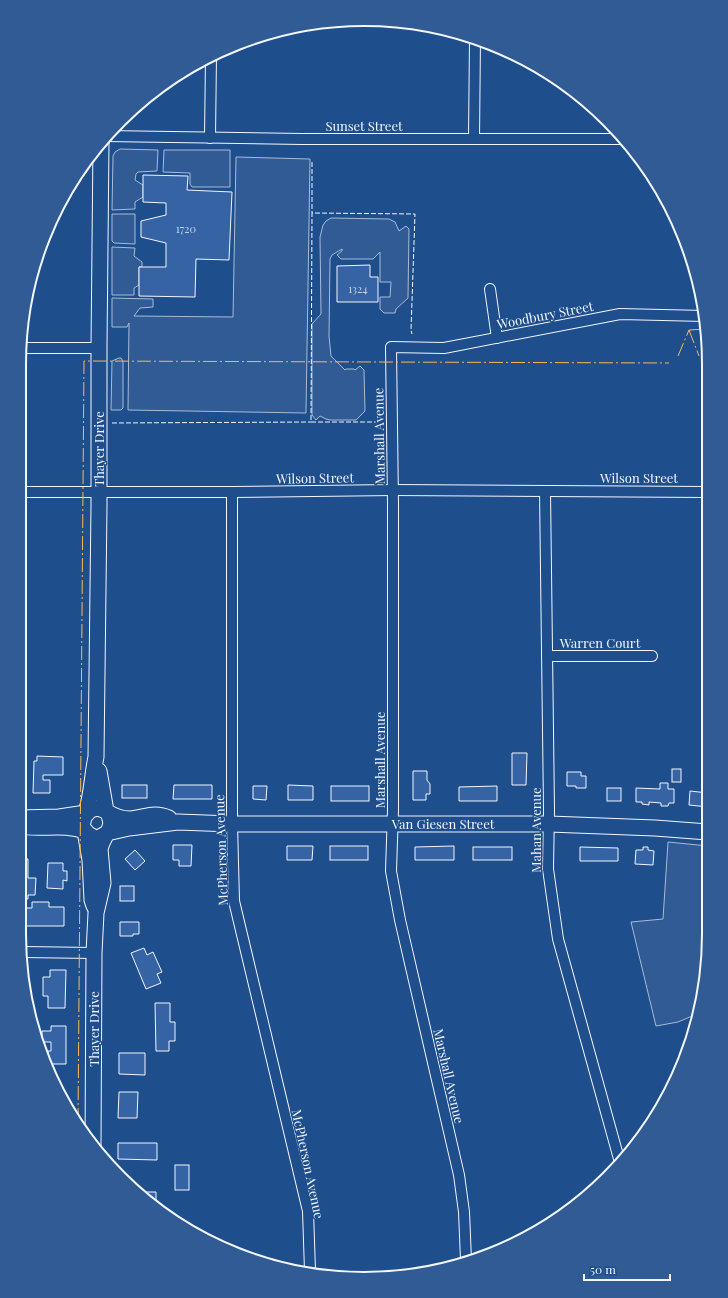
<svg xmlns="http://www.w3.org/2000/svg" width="728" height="1298" font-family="'Playfair Display',serif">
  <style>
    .built { fill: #305b95; stroke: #a8bbd7 }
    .building { fill: #3563a3; stroke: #f2f6ff }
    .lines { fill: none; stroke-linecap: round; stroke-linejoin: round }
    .street-casing { stroke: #f2f6ff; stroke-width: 12 }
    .secondary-casing { stroke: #f2f6ff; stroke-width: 17 }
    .street { stroke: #1f4e8c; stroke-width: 10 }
    .secondary { stroke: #1f4e8c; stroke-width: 15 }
    .fence { stroke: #f2f6ff; stroke-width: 1; stroke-dasharray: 5 2; stroke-linecap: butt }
    .power { stroke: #ffb74d; stroke-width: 1; stroke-dasharray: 14 3 2 3; stroke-linecap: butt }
    .labels { text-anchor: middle; stroke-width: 3; stroke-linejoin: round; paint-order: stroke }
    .number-label { font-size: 11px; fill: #c3d1e8 }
    .street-label { font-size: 13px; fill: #f2f6ff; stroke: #1f4e8c }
    .rim { fill: none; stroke: #f2f6ff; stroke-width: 2 }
  </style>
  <rect width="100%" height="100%" fill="#1f4e8c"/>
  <g class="built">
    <polygon points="120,149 158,150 157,171 138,172 136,174 135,180 143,185 143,197 135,202 135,209 112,210 113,156 115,152"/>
    <polygon points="164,150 230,150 230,187 192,187 190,184 190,173 163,172"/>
    <polygon points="236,157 310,159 306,413 128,410 129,323 127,327 112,327 112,298 153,299 153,307 140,308 134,316 233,317"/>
    <polygon points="112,214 135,214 135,244 114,243 112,241"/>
    <polygon points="331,218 389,219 395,222 399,231 406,226 409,229 408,298 396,309 395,313 384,313 380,309 380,297 390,297 391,282 380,282 380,252 373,259 341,259 337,255 342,251 342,249 332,255 330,259 329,336 331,356 345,370 346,369 354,369 355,370 360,366 364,370 365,411 356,420 330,420 326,419 320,416 316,420 312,415 312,324 321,314 320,237 323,225 326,221"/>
    <polygon points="112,247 135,248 134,256 142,262 142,267 139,267 139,285 134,288 134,295 112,295"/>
    <polygon points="694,269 700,293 694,293"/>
    <polygon points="119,358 121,358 123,361 123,408 121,410 111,410 112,361"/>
    <polygon points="668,842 708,846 708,956 697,1014 678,1022 656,1026 631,922 663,919"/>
  </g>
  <g class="building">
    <polygon points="143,175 188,176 187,190 232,192 229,260 196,259 195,297 139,296 139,267 166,267 166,243 141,237 141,221 166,215 166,203 143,202"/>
    <polygon points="370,265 370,277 378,277 378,302 337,302 337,266"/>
    <polygon points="512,753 527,753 526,785 512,785"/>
    <polygon points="37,756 63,757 63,775 43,775 43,780 50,780 50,793 33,793 34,761 37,761"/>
    <rect x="672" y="769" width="9" height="13"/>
    <polygon points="413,771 427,771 427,780 430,784 430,794 426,794 426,800 413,800"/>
    <polygon points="567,772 581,772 581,776 586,776 586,788 576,788 576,786 567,786"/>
    <polygon points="660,783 668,783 668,789 674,789 674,803 669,803 668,806 661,806 661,803 649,802 649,805 642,804 642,802 636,802 636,788 660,789"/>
    <rect x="122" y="785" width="25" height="13"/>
    <polygon points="174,785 212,785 212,799 173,799"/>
    <polygon points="288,785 313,786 313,800 288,800"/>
    <polygon points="253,786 267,786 266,800 253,799"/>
    <rect x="331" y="786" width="38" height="15"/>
    <polygon points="497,786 497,801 459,801 459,787"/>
    <rect x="607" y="788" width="14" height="13"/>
    <polygon points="690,791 708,793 708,807 689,805"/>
    <polygon points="173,845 192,845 191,866 179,866 179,860 173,860"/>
    <polygon points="287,846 313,846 312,860 287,860"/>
    <rect x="330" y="846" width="38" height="14"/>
    <polygon points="454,846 454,860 415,860 415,847"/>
    <rect x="473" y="847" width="39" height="13"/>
    <polygon points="580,847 618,848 618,861 580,861"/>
    <polygon points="643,847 648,847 648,850 654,851 653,865 635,864 636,850 643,850"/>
    <polygon points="135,850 145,861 135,870 125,859"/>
    <polygon points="20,858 28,859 28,878 36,878 35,895 28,895 28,899 19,899"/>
    <polygon points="48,863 63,863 63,871 67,871 67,881 63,880 63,889 47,888"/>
    <rect x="120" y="886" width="14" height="15"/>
    <polygon points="32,902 49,902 49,907 64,907 64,926 23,926 23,908 32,908"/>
    <polygon points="120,922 139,922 139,934 133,934 133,936 120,936"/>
    <polygon points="144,948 147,955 153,952 162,972 157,974 161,983 146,989 131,953"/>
    <polygon points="50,970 66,970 65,1008 48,1008 48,996 43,996 43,977 50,977"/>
    <polygon points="155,1003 170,1003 170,1022 175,1022 175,1041 169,1041 169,1051 156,1051"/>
    <polygon points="51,1026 66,1026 66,1064 48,1064 48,1051 51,1051 51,1042 42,1042 42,1031 51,1031"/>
    <polygon points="119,1053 145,1053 145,1075 119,1074"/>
    <polygon points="119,1092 138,1092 137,1118 118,1118"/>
    <polygon points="118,1143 157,1143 157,1160 118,1159"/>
    <rect x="175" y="1165" width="14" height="25"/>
    <polygon points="142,1192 156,1192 156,1206"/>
  </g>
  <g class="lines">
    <g class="street-casing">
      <g id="street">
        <polyline points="105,136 303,139 624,139"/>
        <polyline points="210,138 211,55"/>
        <polyline points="474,139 475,38"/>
        <polyline points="490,289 497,338"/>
        <polyline points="20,348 99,348"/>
        <polyline points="545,491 549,810 548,869 558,939 619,1159"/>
        <polyline points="20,492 232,492 393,490 707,492"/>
        <polyline points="232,492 232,824 234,901 308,1211 310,1271"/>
        <polyline points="547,656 652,656"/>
        <polyline points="22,952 94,953"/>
        <polyline points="466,1260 464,1212 459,1175 400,920 391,871 393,810 393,504 391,347 444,348 620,314 705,316"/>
      </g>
    </g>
    <g class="secondary-casing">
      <g id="secondary">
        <path d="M99,771l7,40c6,4 16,8 24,8 15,-1 23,-8 39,-1"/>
        <path d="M86,813c6,-19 6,-38 10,-56l3,-252v-157l2,-206"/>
        <polyline points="19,818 59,817 86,813"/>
        <path d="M19,826c22,4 45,-3 66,5l5,29 2,40 2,6"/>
        <polyline points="93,1147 94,953 96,913 103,883 100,849 102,843 107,833 109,830 111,823 109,815 106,811 98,808 90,810 84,817 82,827 88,834 95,838 100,837 107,833 129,828 178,822 232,824 549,824 655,828 708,832"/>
      </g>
    </g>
    <use href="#street" class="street"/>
    <use href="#secondary" class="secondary"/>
    <g class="fence">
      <polyline points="312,162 312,213"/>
      <polyline points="379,422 311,422 312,213 415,214 411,330 412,334"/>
      <polyline points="112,423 311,422"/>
    </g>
    <g class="power">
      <polyline points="689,330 699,356"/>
      <polyline points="689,330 706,329"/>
      <polyline points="678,356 689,330"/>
      <polyline points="78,1122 84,361 669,363"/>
    </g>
  </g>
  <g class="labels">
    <g class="number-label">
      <text x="186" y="233">1720</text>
      <text x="358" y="293">1324</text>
    </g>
    <g class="street-label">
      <text x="364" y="131">Sunset Street</text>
      <text transform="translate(545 315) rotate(-11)" y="5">Woodbury Street</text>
      <text transform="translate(379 436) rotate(-91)" y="5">Marshall Avenue</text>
      <text transform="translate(99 449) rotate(-90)" y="5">Thayer Drive</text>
      <text transform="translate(315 478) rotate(-1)" y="5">Wilson Street</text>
      <text x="639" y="483">Wilson Street</text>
      <text x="600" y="648">Warren Court</text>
      <text transform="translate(380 760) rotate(-90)" y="5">Marshall Avenue</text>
      <text x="443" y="829">Van Giesen Street</text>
      <text transform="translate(536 830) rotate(-90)" y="5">Mahan Avenue</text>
      <text transform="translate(221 850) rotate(-92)" y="5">McPherson Avenue</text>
      <text transform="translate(94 1029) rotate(-90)" y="5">Thayer Drive</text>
      <text transform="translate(449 1076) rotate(77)" y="5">Marshall Avenue</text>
      <text transform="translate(308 1164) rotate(78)" y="5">McPherson Avenue</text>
    </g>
  </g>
  <path d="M0 0H728V1298H0ZM364 26H364A338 338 0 0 1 702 364V934A338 338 0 0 1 364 1272H364A338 338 0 0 1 26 934V364A338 338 0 0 1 364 26Z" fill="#305b95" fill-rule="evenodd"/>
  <path class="rim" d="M364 26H364A338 338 0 0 1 702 364V934A338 338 0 0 1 364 1272H364A338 338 0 0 1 26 934V364A338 338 0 0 1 364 26Z"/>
  <path d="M584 1274v6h86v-6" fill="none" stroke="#f2f6ff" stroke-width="2"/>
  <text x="590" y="1274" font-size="12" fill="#f2f6ff" stroke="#1f4e8c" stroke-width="3" paint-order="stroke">50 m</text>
</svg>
